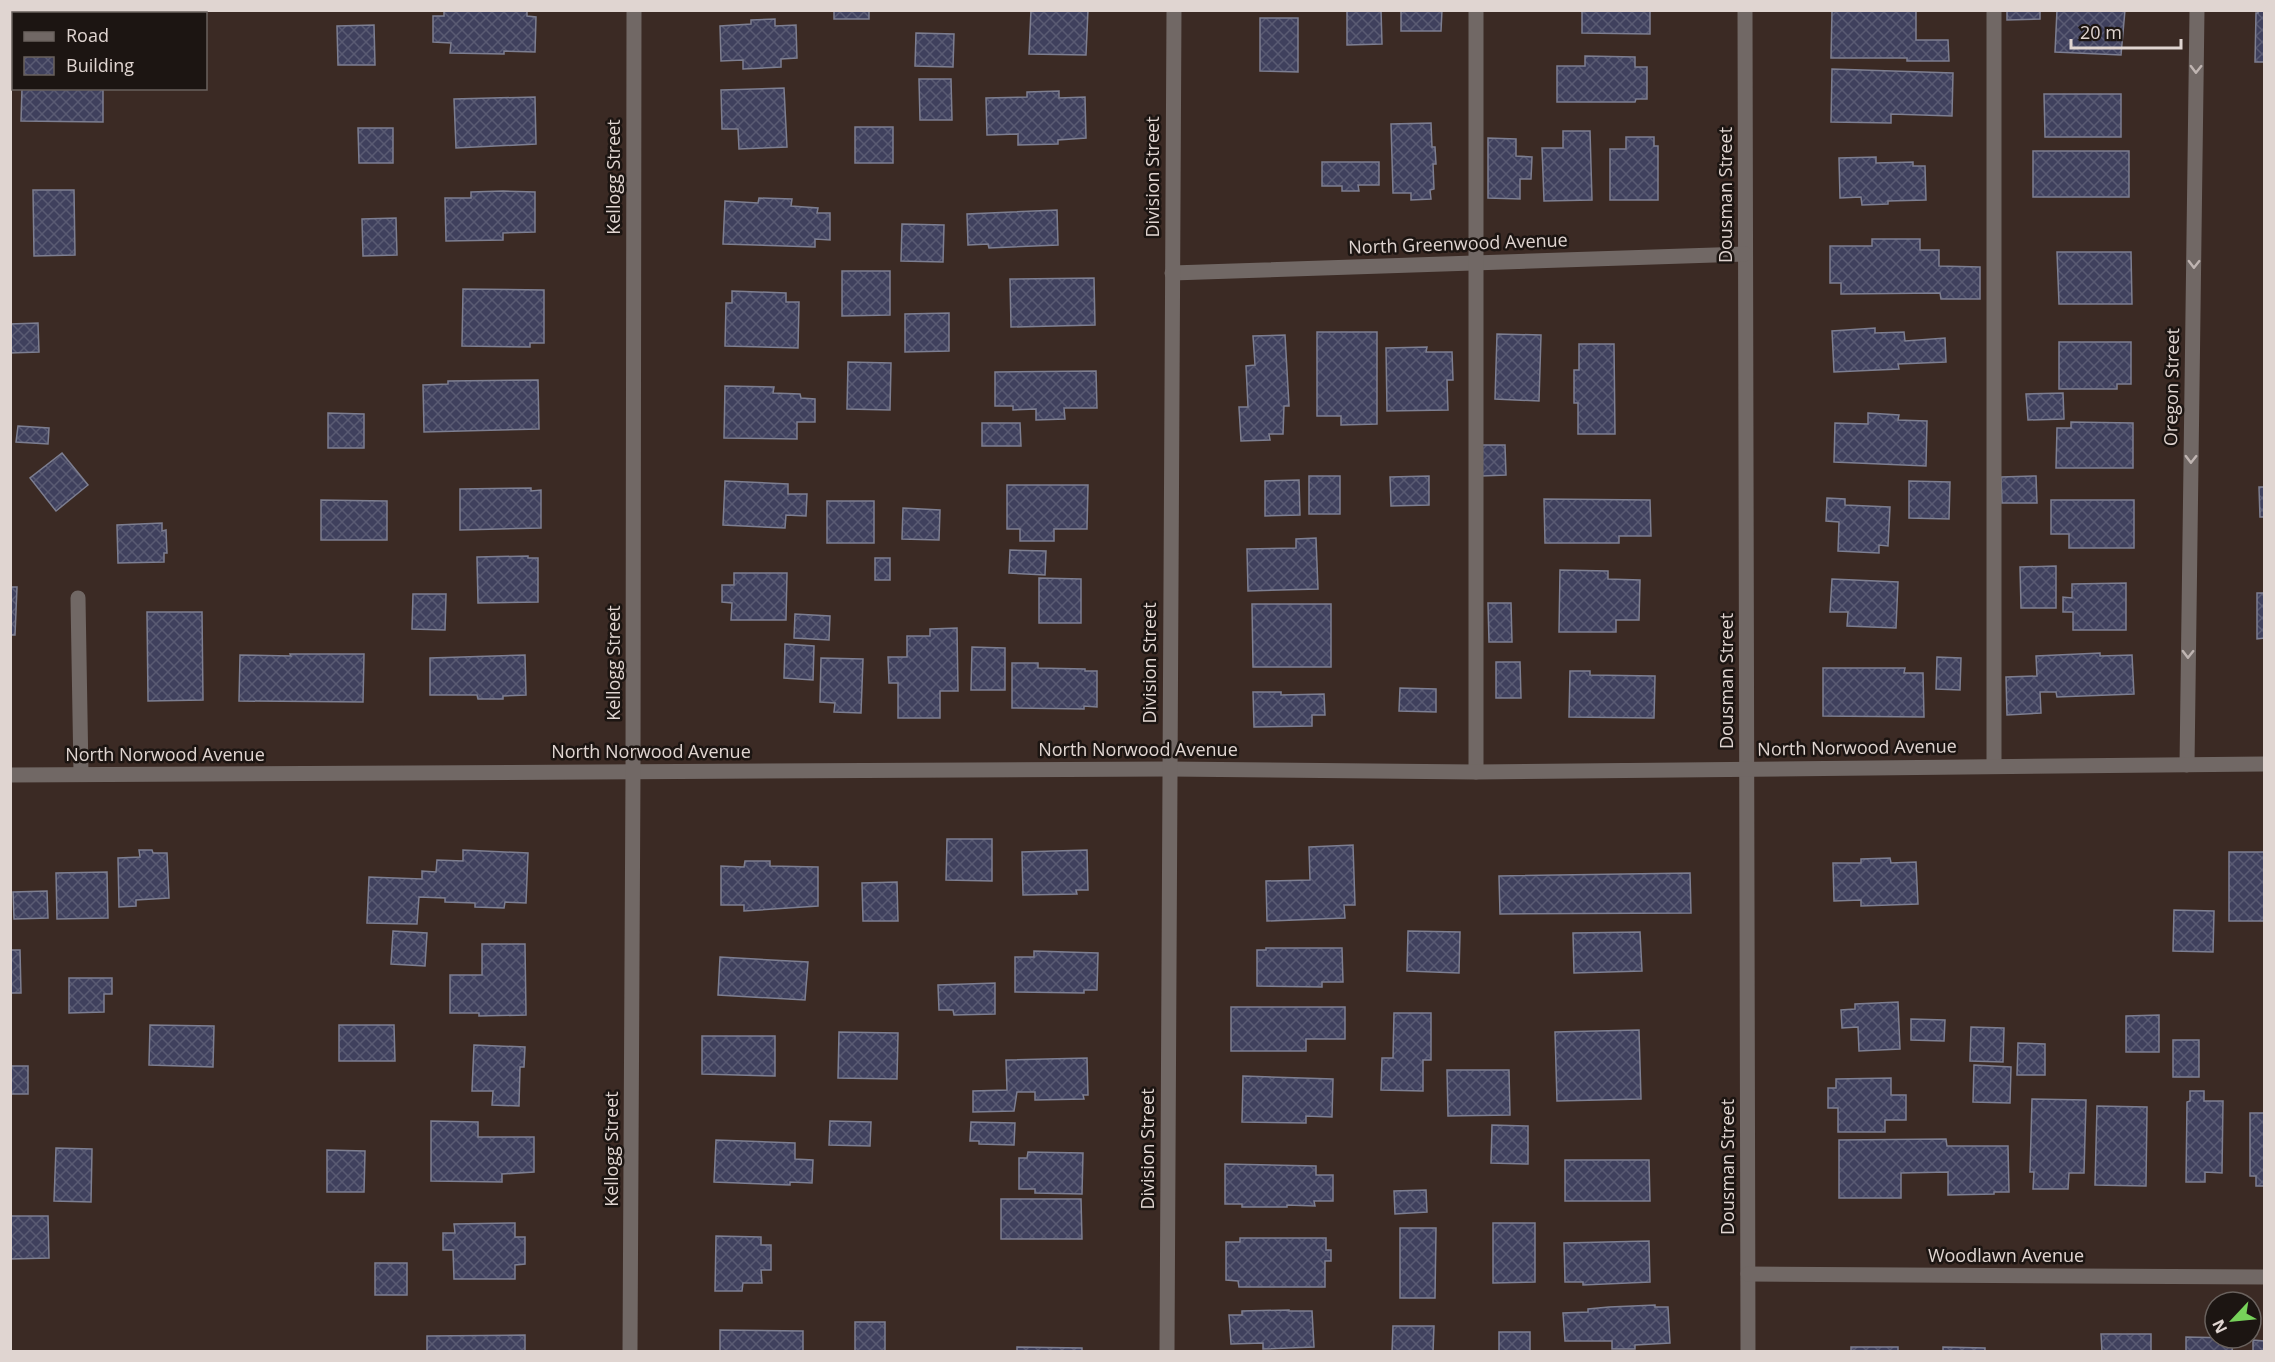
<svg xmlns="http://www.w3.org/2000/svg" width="2275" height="1362" font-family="'Open Sans',sans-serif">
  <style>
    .building { fill: url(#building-cross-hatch); stroke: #7d7e90; stroke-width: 1.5 }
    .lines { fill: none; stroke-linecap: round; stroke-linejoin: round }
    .minor { stroke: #716865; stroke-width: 15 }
    .oneway { stroke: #bfb4b1 }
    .labels { text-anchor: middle; stroke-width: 5; stroke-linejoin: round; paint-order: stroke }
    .street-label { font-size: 18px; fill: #e0d5d1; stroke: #1c1512 }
  </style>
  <defs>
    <pattern id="building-cross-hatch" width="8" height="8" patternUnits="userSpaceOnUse" patternTransform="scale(1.5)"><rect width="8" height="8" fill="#3f405d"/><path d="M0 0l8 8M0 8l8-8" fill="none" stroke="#5a5b73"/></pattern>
  </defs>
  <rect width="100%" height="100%" fill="#3b2a24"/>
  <g class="building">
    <polygon points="444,10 527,10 527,16 536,17 535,52 504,51 504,54 450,53 451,43 433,42 433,16 444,16"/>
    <rect x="834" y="10" width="35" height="9"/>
    <polygon points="1031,10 1088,10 1086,55 1029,54"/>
    <polygon points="1347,10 1381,10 1382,44 1347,45"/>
    <polygon points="1401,10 1442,10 1441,31 1401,31"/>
    <polygon points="1582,10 1650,10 1650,34 1582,33"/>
    <polygon points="2007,10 2040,10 2040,19 2007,20"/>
    <polygon points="2057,10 2125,10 2121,55 2055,52"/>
    <polygon points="2258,10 2264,10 2264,62 2255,62 2256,13 2258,13"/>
    <polygon points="1832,11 1916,11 1916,40 1948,40 1949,61 1907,61 1907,58 1831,58"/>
    <rect x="10" y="16" width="4" height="41"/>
    <polygon points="1260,18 1298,18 1298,72 1260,71"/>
    <polygon points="775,19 775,26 796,25 797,58 781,59 781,67 743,69 743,60 721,61 720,26 751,24 751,20"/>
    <polygon points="374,25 375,65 338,65 337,26"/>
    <polygon points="916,33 954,34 953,67 915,66"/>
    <polygon points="1585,56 1635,57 1635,67 1647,67 1647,99 1636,99 1635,102 1557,102 1557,66 1585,66"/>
    <polygon points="1832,69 1953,73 1952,116 1891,114 1891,123 1831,122"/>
    <polygon points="919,79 951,79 952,120 920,120"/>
    <polygon points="22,88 103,88 103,122 21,121"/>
    <polygon points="784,88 787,147 739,149 738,129 722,129 721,90"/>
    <polygon points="1059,91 1059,98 1085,97 1086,138 1058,140 1058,144 1018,145 1018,134 987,135 986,98 1027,97 1027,92"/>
    <polygon points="2044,94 2121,94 2121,137 2045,137"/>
    <polygon points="535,97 536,144 456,148 454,99"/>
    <polygon points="1431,123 1432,147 1435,147 1436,164 1433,164 1434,189 1430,190 1431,199 1411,200 1411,193 1393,193 1391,124"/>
    <rect x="855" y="127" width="38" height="36"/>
    <polygon points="358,128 393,128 393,163 359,163"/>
    <polygon points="1563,131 1590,131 1592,200 1544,201 1542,148 1563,148"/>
    <polygon points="1626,137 1654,137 1654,146 1658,146 1658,200 1610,200 1610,149 1626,149"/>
    <polygon points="1488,138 1516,139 1516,156 1532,157 1531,179 1520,179 1520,199 1488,198"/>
    <rect x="2033" y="151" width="96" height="46"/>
    <polygon points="1876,157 1876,163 1913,162 1913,166 1925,166 1926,200 1888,201 1888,204 1862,205 1861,197 1840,198 1839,158"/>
    <polygon points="1322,162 1379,162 1379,185 1358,185 1359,191 1342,191 1342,186 1322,186"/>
    <polygon points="33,190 74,190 75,255 34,256"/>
    <polygon points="503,191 535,192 535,232 503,233 503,240 446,241 445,198 471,198 471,192"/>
    <polygon points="759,198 792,199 791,206 818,208 817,213 830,213 830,240 815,239 815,247 723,244 725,201 758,203"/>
    <polygon points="1057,210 1058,245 989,248 988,244 968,245 967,214"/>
    <polygon points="396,218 397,255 363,256 362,219"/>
    <polygon points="902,224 944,225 943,262 901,261"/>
    <polygon points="1872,239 1920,239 1920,250 1939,250 1939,266 1980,267 1980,299 1941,299 1940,293 1841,294 1841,283 1830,283 1830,246 1872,246"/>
    <polygon points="2057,252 2131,252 2132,304 2059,304"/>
    <polygon points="842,271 890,271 890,315 842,316"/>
    <polygon points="1094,278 1095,325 1011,327 1010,279"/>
    <polygon points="463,289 544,290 544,343 530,343 530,347 462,346"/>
    <polygon points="732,291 786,293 786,302 799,302 798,348 725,346 726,303 732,303"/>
    <polygon points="949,313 949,351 905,352 905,314"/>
    <polygon points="38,323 39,352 10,353 10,324"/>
    <polygon points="1875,328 1875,333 1904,332 1905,341 1945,338 1946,362 1898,364 1899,369 1834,372 1832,331"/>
    <polygon points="1317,332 1377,332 1377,424 1341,425 1341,416 1317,416"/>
    <polygon points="1497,334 1541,335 1539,401 1495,399"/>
    <polygon points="1285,335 1289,406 1284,406 1283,434 1269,434 1270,440 1241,441 1239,407 1248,407 1246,366 1255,365 1253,336"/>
    <polygon points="2059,342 2131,342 2131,384 2117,384 2117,389 2059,389"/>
    <polygon points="1579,344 1614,344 1615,434 1578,434 1578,403 1574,403 1574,370 1579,370"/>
    <polygon points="1427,347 1426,352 1452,352 1453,380 1447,380 1448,410 1387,411 1386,348"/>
    <polygon points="848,362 891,363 890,410 847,409"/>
    <polygon points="1096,371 1097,408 1064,408 1065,419 1036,420 1036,409 1013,410 1013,406 995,406 995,372"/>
    <polygon points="538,380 539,429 424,432 423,385 448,384 448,381"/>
    <polygon points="725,386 774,387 773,393 800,394 801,398 815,399 815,422 797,422 797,439 724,438"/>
    <polygon points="2063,393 2064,419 2028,420 2026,394"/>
    <polygon points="328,413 364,414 364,448 328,448"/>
    <polygon points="1868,413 1899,415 1898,420 1927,421 1926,466 1834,462 1835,423 1868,424"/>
    <polygon points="2071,422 2133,423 2133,468 2056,468 2057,428 2071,428"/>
    <polygon points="982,423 1020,423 1021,446 982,446"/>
    <polygon points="18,426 49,428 48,444 16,442"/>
    <polygon points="1481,445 1505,445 1506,475 1482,476"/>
    <polygon points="62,453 88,485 56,511 30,478"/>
    <rect x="1309" y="476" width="31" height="38"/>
    <polygon points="1429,476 1429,505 1391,506 1390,477"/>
    <polygon points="2036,476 2037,503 2002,503 2001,477"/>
    <polygon points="1299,480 1300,515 1265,516 1265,481"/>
    <polygon points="725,481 788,484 788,494 807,494 806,516 786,515 785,528 723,525"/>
    <polygon points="1909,481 1950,482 1949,519 1909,518"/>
    <polygon points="1007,485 1088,485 1087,529 1054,529 1054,541 1020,541 1020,529 1007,529"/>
    <polygon points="2259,487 2264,487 2264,517 2260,517"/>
    <polygon points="531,488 531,491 541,490 541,528 460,530 460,489"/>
    <polygon points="1827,498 1845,499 1845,505 1890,507 1888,546 1879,545 1879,553 1838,551 1839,522 1826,521"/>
    <polygon points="1544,499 1650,500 1651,536 1619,536 1619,543 1545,543"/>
    <polygon points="321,500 387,501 387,540 321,540"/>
    <polygon points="2051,500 2134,500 2134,548 2069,548 2069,534 2051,534"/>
    <rect x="827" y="501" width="47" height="42"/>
    <polygon points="903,508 940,510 939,540 902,539"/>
    <polygon points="162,523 162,531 166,530 167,553 164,553 164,562 118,563 117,525"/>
    <polygon points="1316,538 1318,589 1248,591 1247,549 1296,548 1296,539"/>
    <polygon points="1010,550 1046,551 1045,575 1009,573"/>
    <polygon points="528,556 528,558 538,558 538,602 478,603 477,557"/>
    <rect x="875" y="558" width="15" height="22"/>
    <polygon points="2056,566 2056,608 2021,608 2020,567"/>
    <polygon points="1560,570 1608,571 1608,579 1640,580 1639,620 1616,620 1616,632 1559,632"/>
    <polygon points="734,573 787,573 786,620 731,620 732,603 722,602 722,585 734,585"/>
    <polygon points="1039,578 1081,579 1081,623 1039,623"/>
    <polygon points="1832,579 1898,582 1896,628 1847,626 1848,612 1830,612"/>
    <polygon points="2126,583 2126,630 2073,630 2073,612 2063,612 2063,597 2072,598 2072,584"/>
    <polygon points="10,587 17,587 15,635 10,635"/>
    <polygon points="2257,593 2264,593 2264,638 2257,639"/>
    <polygon points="413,594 446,594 445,630 412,629"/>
    <polygon points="1488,603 1511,603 1512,642 1489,642"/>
    <polygon points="1252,604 1331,604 1331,667 1253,667"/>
    <polygon points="147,612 202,612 203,700 148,701"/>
    <polygon points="795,614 830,616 829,640 794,638"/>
    <polygon points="957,628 958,691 940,691 940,718 898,718 898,683 889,683 888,657 907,657 907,636 930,636 930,629"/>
    <polygon points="785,644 814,646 813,680 784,678"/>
    <polygon points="972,647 1005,648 1005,690 971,690"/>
    <polygon points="2100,653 2100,656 2132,655 2134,694 2057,697 2056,692 2040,692 2041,713 2007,715 2006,677 2037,676 2036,656"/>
    <polygon points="290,654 364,654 363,702 239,701 240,655 291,656"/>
    <polygon points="525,655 526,695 503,696 503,699 478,699 477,695 430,695 430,658"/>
    <polygon points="1937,657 1961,658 1960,690 1936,689"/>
    <polygon points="821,658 863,659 861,713 834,712 835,703 820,702"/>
    <polygon points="1496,662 1520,662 1521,698 1496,698"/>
    <polygon points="1012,663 1038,663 1038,668 1085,669 1085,671 1097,671 1097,707 1084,706 1084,709 1012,708"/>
    <polygon points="1823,668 1905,668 1904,673 1923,673 1924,717 1823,716"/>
    <polygon points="1570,671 1590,671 1590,675 1655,676 1654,718 1569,717"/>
    <polygon points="1400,688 1436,689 1436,712 1399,711"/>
    <polygon points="1253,692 1281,692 1281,695 1324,694 1325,715 1312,715 1312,726 1254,727"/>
    <polygon points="947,839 992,839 992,881 946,880"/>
    <polygon points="1353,845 1355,905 1344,905 1345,918 1267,921 1266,881 1310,880 1309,847"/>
    <polygon points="139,850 152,850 153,853 167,853 169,898 136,900 136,906 119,907 118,858 140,857"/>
    <polygon points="463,850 528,853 526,903 505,902 504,908 475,907 475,903 445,902 445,898 419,897 417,924 367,923 369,877 422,879 422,871 436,872 437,860 463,861"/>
    <polygon points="1087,850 1088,890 1076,890 1077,894 1023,895 1022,852"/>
    <rect x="2229" y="852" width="35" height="69"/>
    <polygon points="1890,858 1891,863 1916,862 1918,904 1861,906 1861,900 1834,901 1833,863 1861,863 1861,859"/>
    <polygon points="745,861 770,861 770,866 818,867 818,906 744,911 744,905 721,905 721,866 744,867"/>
    <polygon points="107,872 108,918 57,919 56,873"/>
    <polygon points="1690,873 1691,913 1500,914 1499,876"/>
    <polygon points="897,882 898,921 863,921 862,883"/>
    <polygon points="47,891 48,918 14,919 13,892"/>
    <polygon points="2174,910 2214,911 2213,952 2173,951"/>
    <polygon points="393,931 427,933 425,966 391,964"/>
    <polygon points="1408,931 1460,932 1459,973 1407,971"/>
    <polygon points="1640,932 1642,971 1574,973 1573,933"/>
    <polygon points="482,944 525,944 526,1015 479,1016 479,1013 450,1013 450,975 482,975"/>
    <polygon points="1266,948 1342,948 1343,982 1322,982 1322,987 1257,986 1257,950 1266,950"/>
    <polygon points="10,950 20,950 21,993 10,993"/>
    <polygon points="1034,951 1098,953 1097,990 1084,990 1084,993 1015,992 1015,957 1034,957"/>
    <polygon points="720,957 808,962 805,1000 718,995"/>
    <polygon points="69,978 112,978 112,994 104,994 104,1012 69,1013"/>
    <polygon points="995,983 995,1014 954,1015 953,1010 939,1010 938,985"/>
    <polygon points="1898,1002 1900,1049 1859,1051 1858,1027 1842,1028 1841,1010 1855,1009 1855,1004"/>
    <polygon points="1231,1007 1345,1007 1345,1039 1306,1039 1306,1051 1231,1051"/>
    <polygon points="1394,1013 1431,1013 1431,1060 1423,1060 1423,1091 1381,1090 1382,1058 1393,1058"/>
    <polygon points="2159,1015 2159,1052 2126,1052 2126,1016"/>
    <polygon points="1911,1019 1945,1020 1944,1041 1911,1040"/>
    <polygon points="150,1025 214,1026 213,1067 149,1065"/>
    <polygon points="339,1025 394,1025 395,1061 339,1061"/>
    <polygon points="1971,1027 2004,1028 2003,1062 1970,1061"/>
    <polygon points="1639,1030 1641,1099 1557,1101 1555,1032"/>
    <polygon points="839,1032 898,1033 897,1079 838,1078"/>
    <polygon points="702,1036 775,1036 775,1076 702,1074"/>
    <rect x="2173" y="1040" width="26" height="37"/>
    <polygon points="2018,1043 2045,1044 2045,1075 2017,1075"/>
    <polygon points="474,1045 525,1047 524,1067 520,1067 519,1106 492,1105 493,1091 472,1091"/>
    <polygon points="1087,1058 1088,1095 1083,1095 1084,1099 1035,1100 1035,1092 1017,1092 1014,1111 973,1112 973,1091 1007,1090 1006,1060"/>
    <polygon points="1974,1065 2011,1067 2010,1103 1973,1102"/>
    <rect x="10" y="1066" width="18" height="28"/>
    <polygon points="1447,1070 1509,1070 1510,1115 1448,1116"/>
    <polygon points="1243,1076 1333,1079 1332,1117 1306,1116 1306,1123 1242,1122"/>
    <polygon points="1891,1078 1891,1095 1906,1095 1906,1120 1885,1120 1885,1132 1838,1132 1838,1108 1828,1108 1828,1088 1836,1088 1836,1079"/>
    <polygon points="2190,1091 2204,1091 2204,1101 2223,1101 2222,1173 2205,1172 2205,1182 2186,1182 2187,1102 2190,1101"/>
    <polygon points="2032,1099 2086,1100 2084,1173 2069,1173 2068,1189 2033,1189 2034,1172 2030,1172"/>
    <polygon points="2097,1106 2147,1107 2146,1186 2095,1185"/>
    <polygon points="2250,1113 2264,1113 2264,1186 2256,1186 2256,1176 2250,1176"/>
    <polygon points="431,1121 478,1122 478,1137 534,1137 534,1172 502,1174 502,1182 431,1181"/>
    <polygon points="830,1121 871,1122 870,1146 829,1145"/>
    <polygon points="971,1122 1015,1123 1014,1145 979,1144 979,1141 970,1141"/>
    <polygon points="1492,1125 1528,1126 1528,1164 1491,1163"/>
    <polygon points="1946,1139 1947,1146 2008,1146 2009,1192 1994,1192 1994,1194 1948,1195 1948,1172 1901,1173 1901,1198 1839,1198 1839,1140"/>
    <polygon points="716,1140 795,1143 795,1159 813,1160 812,1183 790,1182 790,1185 714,1182"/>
    <polygon points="56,1148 92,1149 91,1202 54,1201"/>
    <polygon points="327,1150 365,1151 364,1192 327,1192"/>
    <polygon points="1028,1152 1083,1153 1082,1194 1035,1193 1035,1189 1019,1189 1019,1158 1027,1158"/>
    <polygon points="1565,1160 1649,1160 1650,1201 1565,1201"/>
    <polygon points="1225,1164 1316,1166 1316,1175 1333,1175 1333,1201 1314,1201 1315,1206 1287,1205 1287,1207 1242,1207 1242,1204 1225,1204"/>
    <polygon points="1426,1190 1427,1212 1395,1214 1394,1191"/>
    <polygon points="1001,1199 1081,1199 1082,1239 1001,1239"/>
    <polygon points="10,1216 48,1216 49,1258 10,1259"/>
    <polygon points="515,1223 515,1237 525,1237 525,1264 515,1265 515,1279 454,1279 453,1250 443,1250 443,1233 455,1233 454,1224"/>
    <polygon points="1493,1223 1535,1223 1535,1282 1493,1283"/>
    <polygon points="1400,1228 1436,1228 1435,1298 1400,1298"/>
    <polygon points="716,1236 761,1237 761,1245 771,1245 771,1270 761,1270 762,1283 743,1283 742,1291 715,1291"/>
    <polygon points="1240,1238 1326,1238 1326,1250 1331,1250 1331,1261 1325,1261 1325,1287 1239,1287 1238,1281 1226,1280 1226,1242 1240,1242"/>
    <polygon points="1649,1241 1650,1282 1583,1285 1583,1282 1565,1282 1564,1243"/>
    <rect x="375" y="1263" width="32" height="32"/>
    <polygon points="1655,1305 1655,1307 1668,1307 1670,1343 1635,1345 1635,1349 1612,1349 1612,1341 1565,1341 1563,1313 1588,1312 1588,1309 1609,1307"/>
    <polygon points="1289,1310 1289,1311 1312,1311 1314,1347 1263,1349 1263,1343 1231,1344 1229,1315 1242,1315 1242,1311"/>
    <rect x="855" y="1322" width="30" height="30"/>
    <polygon points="1393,1326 1434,1326 1433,1352 1392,1352"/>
    <polygon points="720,1330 803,1331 803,1352 720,1352"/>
    <rect x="1499" y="1332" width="31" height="20"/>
    <polygon points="2101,1334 2151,1334 2151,1352 2102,1352"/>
    <polygon points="525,1335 525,1352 427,1352 427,1336"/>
    <polygon points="2186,1337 2233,1338 2232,1352 2186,1352"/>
    <polygon points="2253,1340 2264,1341 2264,1352 2253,1352"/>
    <polygon points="1017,1347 1082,1348 1082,1352 1017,1352"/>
    <rect x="1851" y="1347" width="47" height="5"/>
    <polygon points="1943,1347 1985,1348 1985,1352 1943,1352"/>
  </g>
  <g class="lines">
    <g class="minor">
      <polyline points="1745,10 1748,1352"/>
      <polyline points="1172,273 1745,254"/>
      <polyline points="78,598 81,774"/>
      <polyline points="2187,765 2197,10"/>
      <polyline points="1994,766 1994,10"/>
      <polyline points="1476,772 1476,10"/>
      <polyline points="10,775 1168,769 1476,772 2264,764"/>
      <polyline points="1748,1274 2264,1277"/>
      <polyline points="630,1352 633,771 634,10"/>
      <polyline points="1167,1352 1174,10"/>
    </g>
  </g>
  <defs><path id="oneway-chevron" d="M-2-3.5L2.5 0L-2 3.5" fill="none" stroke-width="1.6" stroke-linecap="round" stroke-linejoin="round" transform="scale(1.5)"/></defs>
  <g class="oneway">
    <use href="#oneway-chevron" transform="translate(2196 69) rotate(91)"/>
    <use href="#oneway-chevron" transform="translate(2194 264) rotate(91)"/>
    <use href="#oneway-chevron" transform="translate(2191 459) rotate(91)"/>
    <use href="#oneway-chevron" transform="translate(2188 654) rotate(91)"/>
  </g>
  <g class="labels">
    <g class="street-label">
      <text transform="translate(614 177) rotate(-90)" y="6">Kellogg Street</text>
      <text transform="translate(1153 177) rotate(-90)" y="6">Division Street</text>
      <text transform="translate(1726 195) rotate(-90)" y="6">Dousman Street</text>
      <text transform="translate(1458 244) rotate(-2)" y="6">North Greenwood Avenue</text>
      <text transform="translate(2172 387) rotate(-89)" y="6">Oregon Street</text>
      <text transform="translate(614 663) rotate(-90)" y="6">Kellogg Street</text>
      <text transform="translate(1150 663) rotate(-90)" y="6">Division Street</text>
      <text transform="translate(1727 681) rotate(-90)" y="6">Dousman Street</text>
      <text transform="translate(1857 748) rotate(-1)" y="6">North Norwood Avenue</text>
      <text x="1138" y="756">North Norwood Avenue</text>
      <text x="651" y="758">North Norwood Avenue</text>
      <text x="165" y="761">North Norwood Avenue</text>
      <text transform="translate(612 1149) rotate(-90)" y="6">Kellogg Street</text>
      <text transform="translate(1148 1149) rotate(-90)" y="6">Division Street</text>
      <text transform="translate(1728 1167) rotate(-90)" y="6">Dousman Street</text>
      <text x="2006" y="1262">Woodlawn Avenue</text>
    </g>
  </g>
  <rect width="2275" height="1362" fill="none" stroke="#e0d5d1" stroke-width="24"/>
  <rect x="12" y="12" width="195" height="78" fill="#1c1512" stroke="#6a625e" stroke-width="1.5"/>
  <rect x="24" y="32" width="30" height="9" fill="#716865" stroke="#6a625e" stroke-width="1.5"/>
  <text x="66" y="42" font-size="18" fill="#e0d5d1">Road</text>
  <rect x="24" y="57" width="30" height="18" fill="url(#building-cross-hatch)" stroke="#6a625e" stroke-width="1.5"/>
  <text x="66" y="72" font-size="18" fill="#e0d5d1">Building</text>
  <g transform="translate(2233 1320) rotate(244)"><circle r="28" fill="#1c1512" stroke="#6a625e" stroke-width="1.5"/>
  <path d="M0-4.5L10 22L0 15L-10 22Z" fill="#77d25a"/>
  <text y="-9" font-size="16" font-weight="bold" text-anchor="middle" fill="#e0d5d1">N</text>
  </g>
  <path d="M2071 39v9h110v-9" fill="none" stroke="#e0d5d1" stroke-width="3"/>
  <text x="2080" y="39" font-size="18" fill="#e0d5d1" stroke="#1c1512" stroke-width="4.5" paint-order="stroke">20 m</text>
</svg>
